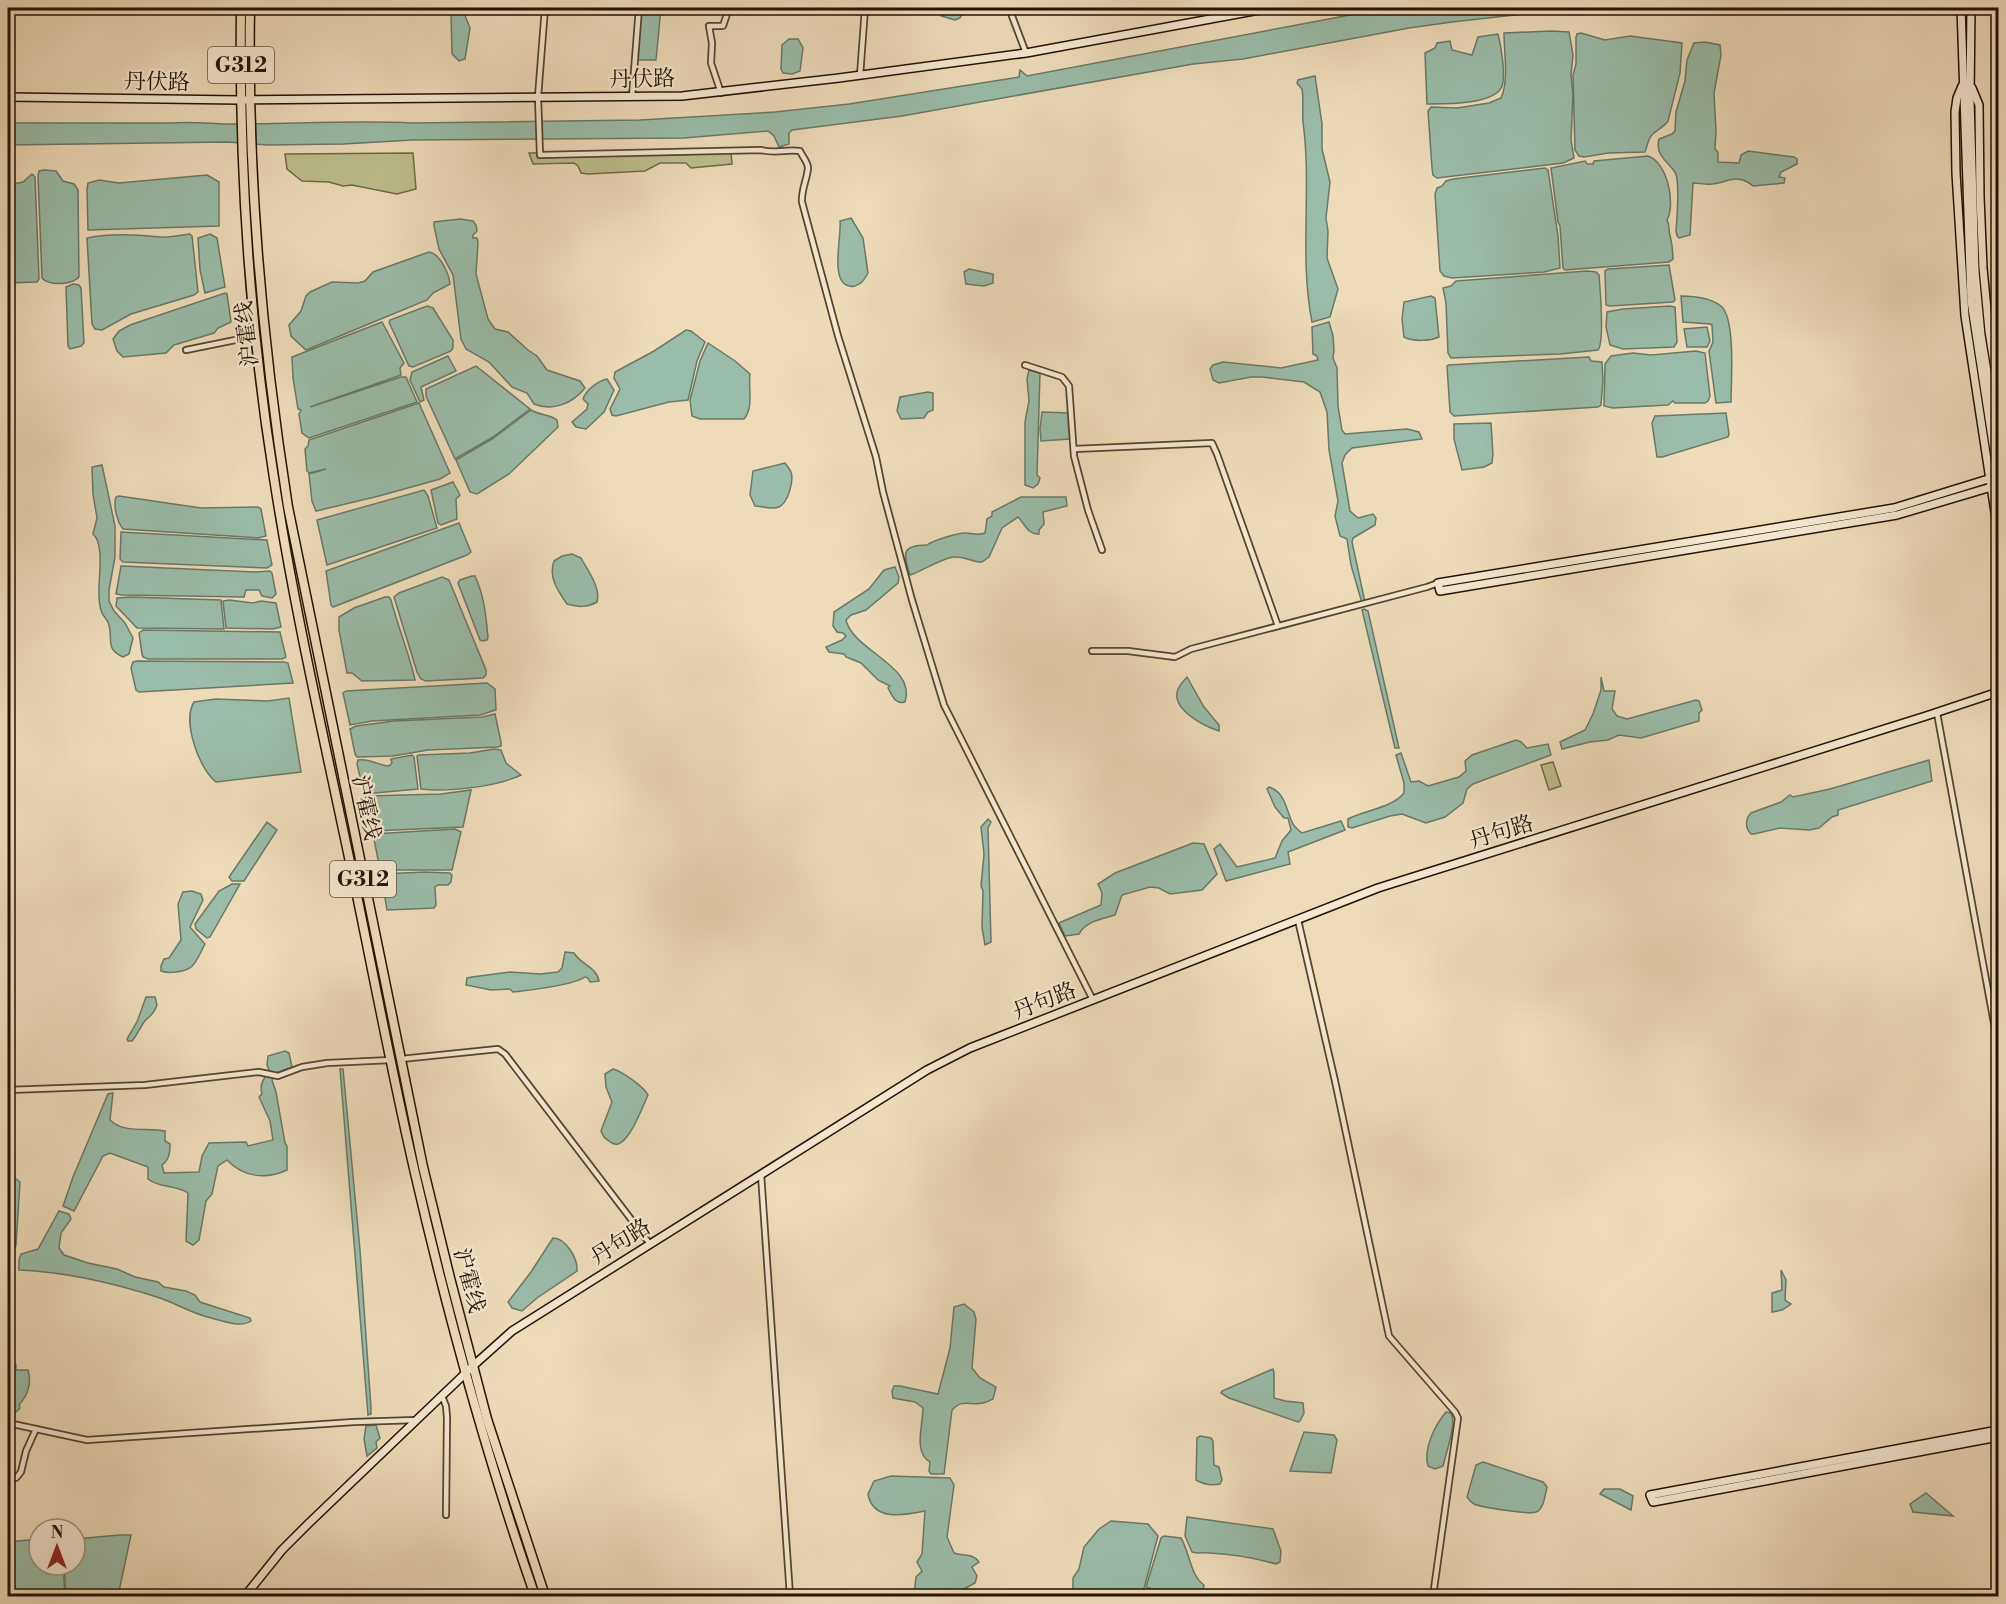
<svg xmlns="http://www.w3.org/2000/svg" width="2006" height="1604" font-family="'Libre Bodoni','Noto Serif SC',serif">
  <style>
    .green { fill: #bcbf8c; stroke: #6f6948; stroke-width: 1.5 }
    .water { fill: #9abcaa; stroke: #6a7867; stroke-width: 1.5 }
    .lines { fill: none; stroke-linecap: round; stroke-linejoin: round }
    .street-casing { stroke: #554530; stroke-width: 8 }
    .secondary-casing { stroke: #221303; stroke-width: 10 }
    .highway-casing { stroke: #221303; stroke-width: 11 }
    .street { stroke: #f4e8d2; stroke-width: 4.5 }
    .secondary { stroke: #f4e8d2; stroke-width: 7 }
    .highway { stroke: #eedcb9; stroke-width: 8 }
    .labels { text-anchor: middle; stroke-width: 4.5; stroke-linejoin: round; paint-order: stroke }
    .shield { fill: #f4e8d2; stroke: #615341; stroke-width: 1.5 }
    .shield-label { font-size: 21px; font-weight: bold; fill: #221303 }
    .street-label { font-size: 22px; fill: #221303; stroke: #f4e8d2 }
  </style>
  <rect width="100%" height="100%" fill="#eedcb9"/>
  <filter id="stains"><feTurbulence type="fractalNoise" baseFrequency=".00333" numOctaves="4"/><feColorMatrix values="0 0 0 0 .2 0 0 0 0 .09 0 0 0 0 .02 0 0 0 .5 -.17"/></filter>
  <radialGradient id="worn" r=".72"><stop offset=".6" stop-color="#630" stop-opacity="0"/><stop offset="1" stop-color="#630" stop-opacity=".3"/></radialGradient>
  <g class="green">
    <polygon points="731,152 732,164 691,168 686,163 660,163 645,171 588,174 581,173 578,166 574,163 533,164 529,153"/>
    <polygon points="413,153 416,189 397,194 352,185 343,186 329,182 302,181 287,169 285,154"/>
    <polygon points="1553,762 1561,786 1549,790 1541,765"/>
  </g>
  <g class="water">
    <polygon points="449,8 462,8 470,28 465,59 459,61 452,54 451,13"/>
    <polygon points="641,8 661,8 656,60 638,60"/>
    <polygon points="941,8 966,8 960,18 955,20 941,16"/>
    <path d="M1399,8h359l-208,3 -98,11 -43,6 -166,31 -50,5 -291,52 -110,14 -3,3v11l-10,3 -5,-11 -6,-5 -84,7 -272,2 -69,4 -75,1 -41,-3 -219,3v-22h164c21,-2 40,1 60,1 60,0 121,-4 181,-1l227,-3 135,-8 74,-8 170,-27 1,-7 7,6 323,-61z"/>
    <path d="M1551,31l18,1 4,23 -2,20 2,19 -2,46 3,18 -11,5 -126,15 -4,-3 -1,-7 -4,-57 3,-4 26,1 32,-5 12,-5c8,-17 3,-46 3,-65z"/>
    <path d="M1581,33l24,7 25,-4 52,7 -2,30 -12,48c-5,7 -12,9 -17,15 -3,4 -4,11 -6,16l-37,1 -24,4 -5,-1 -4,-6 -2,-75 3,-11v-27l1,-3z"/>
    <path d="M1498,34c3,12 8,41 4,52 -7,19 -58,18 -75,18l-2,-51 10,-5 2,-5 13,-2 2,9 20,5 6,-18z"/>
    <polygon points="789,39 798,39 803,48 800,71 792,74 783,73 781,69 782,45"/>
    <path d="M1705,42l15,3 1,10 -7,38 2,38 -1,18 3,3v10l21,1 2,-8 7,-4 46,6 3,2v5l-16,8 -2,5 6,1 -1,5 -31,3c-14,-13 -25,-4 -41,-2 -6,1 -13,-1 -19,-1l-3,52 -11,3 -2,-2 -1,-5c1,-11 4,-51 -1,-59 -8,-11 -20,-17 -16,-33l13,-5 3,-3 1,-19 9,-31 2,-21 7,-17z"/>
    <path d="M1315,76l7,48v25l8,33 -4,36 2,13 -1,27 11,31 -8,28 -18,5c-13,-65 0,-134 -9,-200 -1,-11 1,-22 -1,-33l-5,-6 1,-3z"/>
    <path d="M1648,156c19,6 28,47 19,64 3,5 1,9 3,15 2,9 3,14 3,24l-4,3 -104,8 -2,-2 -3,-42 -2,-4 -7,-54 34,-7 2,3h6l1,-3z"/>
    <polygon points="1545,168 1548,170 1558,236 1560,268 1544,272 1452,278 1444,276 1440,271 1435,194 1437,188 1442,186 1446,181 1453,179"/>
    <path d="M44,170l12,1 7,10 11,3 4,6 1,87c-7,8 -30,9 -37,1l-4,-102 1,-5z"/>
    <polygon points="32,174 35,177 39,279 37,282 8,283 8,185 23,182"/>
    <polygon points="207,175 219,182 219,226 88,230 87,189 88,183 99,180 119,183"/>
    <path d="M851,218l12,20 5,35c-2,4 -5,9 -9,11 -3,2 -7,3 -9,2 -21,-2 -8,-51 -10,-65z"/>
    <path d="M460,219l13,2 3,4 1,6 -4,4v3h4l1,4 -2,32 12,45 7,10 13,3 20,18 9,6 10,14 33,11 5,7c-12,15 -32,24 -51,16l-7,-11 -15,-6 -23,-25 -23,-13 -5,-10 -8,-64 -14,-26 -5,-23v-4z"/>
    <path d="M190,234l2,2 6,56 -4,3 -63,19 -29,16 -7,-1 -3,-5 -5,-86c25,-5 49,-3 74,-1 9,1 20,-2 29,-3z"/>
    <polygon points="210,234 217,238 225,287 205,293 200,270 198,238"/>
    <path d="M429,252c11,2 20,21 21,32l-17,9 -6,7 -121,50 -15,-14 -2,-11 12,-14 5,-15 4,-4 22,-10 26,1 7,-2 8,-9z"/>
    <polygon points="1669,265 1675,300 1673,302 1610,306 1606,305 1605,271 1608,269"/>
    <polygon points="969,269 993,274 993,283 984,286 966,284 964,272"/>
    <path d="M1587,271l9,1 3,3c1,14 6,66 -1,75l-38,4 -109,4 -3,-5 -2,-50 -3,-15 8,-2 5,-5z"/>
    <polygon points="73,284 79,285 81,288 84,343 81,346 70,349 68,346 66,287"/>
    <polygon points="225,293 227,294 231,322 218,328 214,333 174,345 166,353 123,357 117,351 113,339 119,331 130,325"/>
    <path d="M1431,296l4,2 4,39c-9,4 -26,5 -35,0l-2,-18 2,-17z"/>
    <path d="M1681,296c13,0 28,1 40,10 15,13 10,76 10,96l-15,1 -7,-52 4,-9 -1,-17 -2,-1 -27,-2z"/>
    <polygon points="427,306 433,308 453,340 453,348 451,351 413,367 409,366 389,322 390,320"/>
    <polygon points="1670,306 1675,307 1677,342 1674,347 1623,349 1610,345 1606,327 1607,312 1623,309"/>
    <polygon points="382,322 404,363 400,368 401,375 310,407 401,377 406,377 417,402 309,438 302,433 299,414 301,410 298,409 293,378 292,357"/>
    <polygon points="1329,322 1333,336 1334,350 1333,358 1337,368 1338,406 1342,430 1345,434 1407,429 1419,432 1422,439 1352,448 1345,455 1342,463 1350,511 1358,518 1373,514 1376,518 1375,525 1353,538 1352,542 1365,602 1362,603 1351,565 1347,539 1340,536 1335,516 1338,501 1329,450 1327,412 1320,392 1304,382 1262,377 1251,377 1219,383 1213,380 1210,369 1213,365 1223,362 1281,368 1318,360 1317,356 1313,354 1312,327"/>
    <polygon points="1707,327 1710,341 1707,347 1687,347 1684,329"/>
    <polygon points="686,330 691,331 705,342 697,361 688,400 669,402 616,416 612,415 610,409 620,389 614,378 615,372 654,351"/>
    <path d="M708,343l27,18 15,13c-2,15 4,33 -6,45h-44l-8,-3 -2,-16 10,-39z"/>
    <polygon points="1696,351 1705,353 1710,396 1708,401 1705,403 1675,403 1673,401 1668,405 1613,408 1604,406 1605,364 1611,356 1633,353 1651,355"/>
    <polygon points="448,356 456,371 421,387 424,400 420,402 410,380 412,372"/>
    <polygon points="1589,357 1591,361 1602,362 1603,380 1601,405 1598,407 1454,416 1450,412 1447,366 1449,365"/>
    <polygon points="476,366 530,409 493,437 455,459 426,396 426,389"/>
    <polygon points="1029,370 1040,373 1037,475 1040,478 1038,484 1033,488 1025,485 1025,422 1029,401 1027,379"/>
    <path d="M607,379l7,11 -10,22 -18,17 -10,-2 -4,-5 15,-13 1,-5 -5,-5c3,-9 15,-18 24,-20z"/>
    <polygon points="928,392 933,393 933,410 928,412 924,418 901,419 897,411 900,397"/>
    <polygon points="419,403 450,473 440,479 379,496 316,511 312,501 309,474 326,469 309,473 307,471 305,449 308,446 309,440"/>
    <path d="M531,410c8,5 20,5 26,10l1,7 -49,47 -32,20 -7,-2 -14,-32 36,-21z"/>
    <polygon points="1042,412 1070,413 1070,439 1041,441 1040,429"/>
    <polygon points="1726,413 1729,434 1728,437 1662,457 1657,457 1652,423 1655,416"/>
    <polygon points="1491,423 1493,454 1492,463 1484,467 1462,470 1454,439 1454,424"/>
    <path d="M785,463c2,3 5,6 6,9 3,9 -3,31 -12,35 -8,3 -17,-1 -24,-1l-5,-11 3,-24z"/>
    <path d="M102,465l13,61v31l-6,33v11l5,10 11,12 8,15 -4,16 -6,3c-18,-8 -10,-17 -14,-32 -1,-5 -5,-8 -7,-12 -2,-5 -3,-14 -3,-19 -1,-15 6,-50 -6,-60l4,-16 -4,-24 -1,-27z"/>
    <polygon points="453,482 460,495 456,499 457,519 441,525 438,523 431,490"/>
    <polygon points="424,490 428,496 437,528 327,565 317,520"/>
    <path d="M119,496l82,12 57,-1 3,2 5,27 -8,2 -135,-9c-6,-7 -10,-24 -7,-32z"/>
    <path d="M1021,497h45l1,9 -24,6 1,12 -5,6v4c-11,1 -14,-10 -21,-17l-16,11 -13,29 -7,5c-10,0 -18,-6 -28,-5 -12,1 -32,14 -44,18 -7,-21 -9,-30 17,-30 5,-4 30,-12 38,-12 8,0 12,3 20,0l2,-14 5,-3v-4z"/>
    <polygon points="459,523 471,552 467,555 333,607 331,605 326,571"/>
    <polygon points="121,532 267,540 272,565 267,568 123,562 120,559"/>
    <path d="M572,554l9,4c7,13 20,30 16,44 -11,6 -19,5 -30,2 -9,-13 -19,-27 -13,-43l8,-5z"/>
    <polygon points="121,566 255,572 270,571 272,573 276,594 272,598 262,596 259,590 246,590 244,597 122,595 116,594"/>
    <path d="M895,567l4,10 -1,6 -32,27 -15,5 -5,5c7,31 71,46 59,82 -10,3 -13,-7 -17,-14l2,-2 -12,-6 -17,-17 -15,-6 -2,-3 -15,-2 -3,-5 16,-7 4,-4 -3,-3 -6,-1 -4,-6 1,-14 35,-23 15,-19z"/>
    <path d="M472,576h3c9,19 11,40 13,61l-1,3 -5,1 -2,-1 -22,-57 2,-3z"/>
    <polygon points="442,577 449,580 486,670 486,675 483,678 426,681 421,679 417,672 394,597 399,593"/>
    <polygon points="131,597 221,600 224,629 137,628 116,606 117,598"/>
    <path d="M385,597h4l2,3c7,27 18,53 24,80l-53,1 -10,-8h-5l-8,-43v-13l15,-9z"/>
    <polygon points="229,600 253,603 261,601 276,603 281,627 273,629 226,628 223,601"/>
    <polygon points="1364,609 1368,611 1399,748 1395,748 1362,610"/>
    <polygon points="143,630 280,632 286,657 282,659 148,659 143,657 142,654 139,633"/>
    <polygon points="137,661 284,662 288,663 293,683 139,692 136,690 131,668 133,662"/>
    <path d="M1187,677l17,30 15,18v6c-15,-5 -49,-22 -41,-42 2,-4 6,-9 9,-12z"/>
    <polygon points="1601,677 1604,691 1615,691 1612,709 1617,716 1627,719 1696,700 1699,701 1702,710 1699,713 1699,721 1641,738 1619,735 1608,740 1590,742 1562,749 1560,742 1585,730 1593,714 1601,690"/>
    <polygon points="487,683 495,689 496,710 480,715 372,721 350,725 343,693 346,691"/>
    <path d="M289,698l12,74 -85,10c-17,-13 -34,-61 -22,-80l22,-3 52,2z"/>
    <polygon points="495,714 501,742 501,746 498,747 428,750 393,756 357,757 355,754 350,729 356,726 394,721 482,717"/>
    <path d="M1516,740l5,2 6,6 21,-4 3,11 -78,29 -6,5 -4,14 -18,14 -19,6 -24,-9 -12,2 -38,12 -4,-1v-8c17,-9 44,-11 56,-26v-10l-8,-28 5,-2 10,29 8,-1 9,5 31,-9 7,-6 -1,-10 7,-6z"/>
    <path d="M494,749l7,1 5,13 15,12c-25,12 -73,17 -100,14l-4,-33 2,-1 51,-2z"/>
    <path d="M412,755l2,2 4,32 -54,5 -7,-30 1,-4c12,-2 19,5 31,6l3,-3 -1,-4z"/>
    <path d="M1929,760l3,21 -94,29v5l-6,2 -13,11 -10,2 -29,-2 -26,6h-3c-6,-6 -6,-15 0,-21l30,-11 9,-7 3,2 37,-8z"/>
    <path d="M1269,787c16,5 17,22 23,35 2,5 6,8 10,11l39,-12 4,9 -57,22 2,12 -64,17 -12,-32 6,-5 17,23 38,-9 7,-17 9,-11 -3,-12h-4l-9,-11 -8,-18z"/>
    <polygon points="471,790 463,827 373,831 371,829 365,798 367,796 441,794"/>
    <polygon points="988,819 991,822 988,828 991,942 985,945 982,928 983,891 981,886 984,854 981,827"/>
    <polygon points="267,822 277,830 244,881 232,881 229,877"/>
    <polygon points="455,829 461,832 452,870 380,870 373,834"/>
    <path d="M1193,843l11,1 13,30 -15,16 -32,4 -11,-6 -9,-1 -28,8 -7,20c-13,4 -29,6 -36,19l-14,2 -6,-13 42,-18 1,-12 -4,-9 17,-11z"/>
    <polygon points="425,872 450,873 452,875 451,882 448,885 438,885 435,887 436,905 434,908 387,910 381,874"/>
    <polygon points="232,884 240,884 210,937 207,938 196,929 195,924 219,891"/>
    <path d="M192,891l9,3 2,6 -13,27 15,17c-9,16 -9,26 -29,28 -6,1 -9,1 -15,-1v-5l3,-7 5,-1 12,-18 -3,-36 5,-12z"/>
    <path d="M565,952l9,1c7,12 23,14 25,28l-9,1 -2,-4 -3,-1c-13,9 -55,13 -72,15l-3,-3 -19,1 -25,-5 1,-7 5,-1 38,-5 30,2 18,-2 4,-4z"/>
    <path d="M146,997h9l2,8c-4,11 -7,10 -13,17 -4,6 -7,13 -12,19h-4l-1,-2 10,-17z"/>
    <path d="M285,1051l4,2 3,14 -16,6 -4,7 4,12 9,51 2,3v24c-21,10 -44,7 -60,-10l-9,6 -6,28 -6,7 -7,39 -6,5 -7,-4 2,-48c-12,-8 -29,-5 -40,-14v-12l-38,-14 -7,3 -29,55 -11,-5 10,-29 35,-83 5,-1 -3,27c14,14 38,7 55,11v10l5,3c0,9 -1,16 -8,21l2,8 35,-1 3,-16 7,-13 37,-1 2,4 25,-6 -3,-19 -11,-24 3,-3c-3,-11 2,-14 7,-24l-2,-5 1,-9z"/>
    <polygon points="340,1069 343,1069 360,1250 371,1408 371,1414 368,1415"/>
    <path d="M613,1069c10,3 31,18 35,26 -5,11 -18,46 -30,49 -4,1 -6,-1 -9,-3 -5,-3 -6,-5 -8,-10l11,-29 -6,-15 -1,-13z"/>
    <polygon points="8,1101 13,1103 14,1170 8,1175"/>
    <polygon points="16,1179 20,1182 16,1245 15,1249 8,1251 8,1180"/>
    <path d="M59,1211l10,3 2,5 -10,14 -2,15 5,7 24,8 29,6 18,8 23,5 6,5 22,4 9,4 5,7 50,16 1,3c-10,7 -29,0 -40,-3 -18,-4 -34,-14 -51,-20 -46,-15 -93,-26 -141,-28v-10l2,-6 17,-5z"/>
    <path d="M553,1238c13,0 25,21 24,33l-40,27 -15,13 -10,-3 -4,-6 23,-30z"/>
    <polygon points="1781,1270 1786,1280 1785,1300 1791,1304 1782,1310 1772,1312 1772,1293 1782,1290"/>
    <path d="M964,1304l10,8 2,7 -4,49 8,10 16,9 -3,12c-3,1 -7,4 -10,4 -13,3 -20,-5 -31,7l-8,64h-13l-2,-3 1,-9c-17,-10 -7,-37 -7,-54l-8,-6 -22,-4 -1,-7 2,-5h6l38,8 12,-46 4,-41z"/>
    <path d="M14,1363l2,2v5h12c4,14 0,25 -9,35l1,3 -10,10 -2,-1v-51z"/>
    <polygon points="1273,1369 1274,1373 1274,1398 1285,1401 1303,1403 1304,1413 1300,1421 1298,1422 1229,1398 1221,1393 1222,1391"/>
    <path d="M1446,1412l5,1c6,11 -5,39 -8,53l-8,3 -7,-3c-5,-17 7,-41 18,-54z"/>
    <polygon points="376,1425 380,1438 376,1442 377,1448 367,1456 364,1439 366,1426"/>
    <polygon points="1304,1432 1334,1435 1337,1440 1331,1473 1290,1471"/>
    <path d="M1200,1436l11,2 2,3 1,24 5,2 3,13 -2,4c-9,2 -17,0 -24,-4l1,-42z"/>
    <path d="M1483,1462l60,20 4,5c-2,8 -3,22 -11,25 -7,3 -55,-5 -62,-8 -4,-2 -4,-3 -7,-7l9,-32z"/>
    <path d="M891,1476l59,2 4,7 -7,52 7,16c9,3 19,0 25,9l-7,5 5,9 -2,7 -13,7v6h-48l2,-19 6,-6 -5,-9 5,-8 3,-43c-20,4 -52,11 -57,-17l6,-13z"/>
    <polygon points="1604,1489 1620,1489 1633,1496 1631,1510 1600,1494"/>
    <polygon points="1926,1493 1953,1516 1913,1512 1910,1504"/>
    <path d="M1187,1517l86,12 8,22 -1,11 -4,2c-21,-6 -44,-10 -66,-11 -6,-1 -12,1 -18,-1l-7,-16z"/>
    <polygon points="1111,1521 1148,1524 1158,1536 1142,1596 1073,1596 1073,1578 1079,1569 1084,1547 1099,1529"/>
    <polygon points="120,1535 131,1535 118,1596 66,1596 64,1565 75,1565 75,1539"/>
    <path d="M1164,1536l17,2c9,15 9,37 23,47l-1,6 -5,2 -2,3h-23l-27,-9 15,-49z"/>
    <polygon points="39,1539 39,1565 63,1565 65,1596 8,1596 8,1542"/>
  </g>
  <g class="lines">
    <g class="street-casing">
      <g id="street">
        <path d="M545,8l-7,89 2,58 221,-5c16,4 25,-1 39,1 2,5 8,11 8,17 -1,12 -7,22 -6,34l36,134 38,121 7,35 29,108 32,105 149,295"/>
        <polyline points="1009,8 1026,53"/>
        <polyline points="860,76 865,8"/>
        <polyline points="721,93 711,63 712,43 709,26 723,26 729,8"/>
        <polyline points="632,97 639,8"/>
        <polyline points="186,350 255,336"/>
        <polyline points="1025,365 1062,377 1069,386 1074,456 1088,510 1102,550"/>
        <polyline points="1074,449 1212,443 1217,454 1278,626"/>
        <polyline points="1092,651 1128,651 1175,657 1191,649 1427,587 1438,583"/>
        <polyline points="1937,713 1998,1045"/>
        <polyline points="1298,920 1335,1081 1389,1336 1455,1412 1458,1418 1433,1596"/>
        <polyline points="401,1059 498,1049 505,1054 650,1244"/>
        <polyline points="8,1090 145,1085 259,1072 278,1076 302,1067 327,1063 391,1060"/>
        <polyline points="761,1174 790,1596"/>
        <polyline points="442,1396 446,1406 447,1418 446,1515"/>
        <polyline points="8,1423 87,1440 354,1422 416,1420"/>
        <polyline points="8,1477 16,1478 21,1472 26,1451 36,1429"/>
      </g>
    </g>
    <g class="secondary-casing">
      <g id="secondary">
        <polyline points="1961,8 1971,301 1998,477"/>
        <polyline points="1971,8 1970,99 1975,271 1981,335 1998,438"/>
        <polyline points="1962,86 1957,98 1955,112 1956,173 1965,316 1998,532"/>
        <polyline points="1972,88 1979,105 1980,197 1983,268 1989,331 1998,389"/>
        <polyline points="8,97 240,100 682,96 839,78 1026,53 1270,8"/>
        <polyline points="1998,476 1894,508 1438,583 1440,591 1897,515 1998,485"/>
        <polyline points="1998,1430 1650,1495 1653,1502 1998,1437"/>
        <polyline points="245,1596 282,1550 308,1524 474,1365 512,1331 927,1070 970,1048 1378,888 1926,716 1998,692"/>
      </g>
    </g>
    <g class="highway-casing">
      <g id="highway">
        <path d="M241,8c-2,157 8,314 33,470 21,137 53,273 81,408 20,96 38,192 60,287 33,143 72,285 120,423"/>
        <path d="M250,8c-3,167 12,334 38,499l135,660 27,111 37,141 58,177"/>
      </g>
    </g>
    <use href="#street" class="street"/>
    <use href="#secondary" class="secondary"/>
    <use href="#highway" class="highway"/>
  </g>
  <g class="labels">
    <g class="shield">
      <rect x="208" y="47" width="66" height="36" rx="4.5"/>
      <rect x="330" y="861" width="66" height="36" rx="4.5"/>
    </g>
    <g class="shield-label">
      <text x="241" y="72">G312</text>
      <text x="363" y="886">G312</text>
    </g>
    <g class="street-label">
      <text transform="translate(642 78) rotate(-1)" y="8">丹伏路</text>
      <text transform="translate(157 81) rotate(1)" y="8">丹伏路</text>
      <text transform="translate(246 334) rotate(-96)" y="8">沪霍线</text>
      <text transform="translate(367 807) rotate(78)" y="8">沪霍线</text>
      <text transform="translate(1501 831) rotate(-17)" y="8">丹句路</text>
      <text transform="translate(1044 1000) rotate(-21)" y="8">丹句路</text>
      <text transform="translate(620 1241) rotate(-32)" y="8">丹句路</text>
      <text transform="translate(470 1280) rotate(75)" y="8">沪霍线</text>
    </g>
  </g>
  <rect width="2006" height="1604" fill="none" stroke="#eedcb9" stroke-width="30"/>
  <rect x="9" y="9" width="1988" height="1586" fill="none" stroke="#221303" stroke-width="3"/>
  <rect x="15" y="15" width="1976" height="1574" fill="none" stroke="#221303" stroke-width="1.5"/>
  <g transform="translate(57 1547)"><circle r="28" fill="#f4e8d2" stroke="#a0937f" stroke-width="1.5"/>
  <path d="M0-4.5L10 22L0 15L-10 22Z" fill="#8f2418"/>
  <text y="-9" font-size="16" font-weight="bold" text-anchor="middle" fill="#221303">N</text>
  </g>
  <rect width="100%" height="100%" filter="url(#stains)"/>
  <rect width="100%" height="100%" fill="url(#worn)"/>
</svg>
